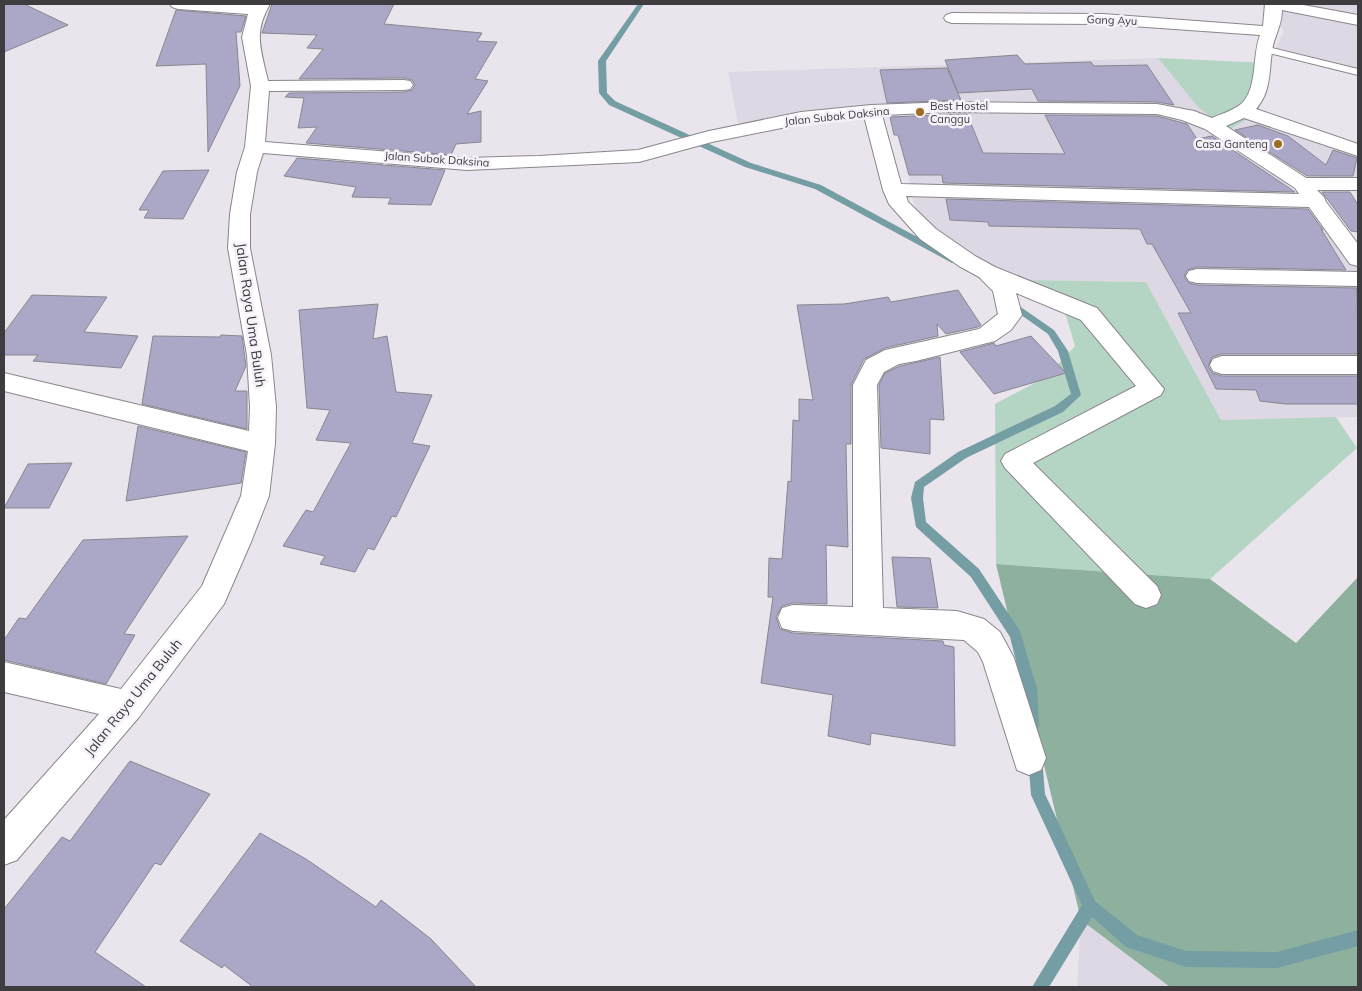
<svg xmlns="http://www.w3.org/2000/svg" width="1362" height="991" font-family="Mulish,sans-serif">
  <style>
    .built { fill: #ded7e4 }
    .green { fill: #b5d5c4 }
    .forest { fill: #8eb09e }
    .lines { fill: none; stroke-linecap: round; stroke-linejoin: round }
    .stream { fill: #759ea4; fill-rule: evenodd }
    .building { fill: #aba7c6; stroke: #88878f }
    .service-casing { stroke: #8a868d; stroke-width: 2 }
    .minor-casing { stroke: #8a868d; stroke-width: 2 }
    .service { fill: #fff; fill-rule: evenodd }
    .minor { fill: #fff; fill-rule: evenodd }
    .poi-dot { fill: #9c6e1f; stroke: #f7f2fa; stroke-width: 2 }
    .labels { text-anchor: middle; stroke-width: 5; stroke-linejoin: round; paint-order: stroke }
    .far-street-label { font-size: 11px; fill: #3e3c3f; stroke: #f7f2fa }
    .far-poi-label { font-size: 11px; fill: #3e3c3f; stroke: #f7f2fa; text-anchor: start }
    .street-label { font-size: 14px; fill: #3e3c3f; stroke: #f7f2fa }
  </style>
  <rect width="100%" height="100%" fill="#eae5ed"/>
  <g class="built">
    <polygon points="1263,4 1358,4 1358,74 1274,52 1284,31"/>
    <polygon points="1158,58 1198,107 1258,113 1358,143 1358,188 1268,160 1358,269 1358,417 1221,420 1146,282 1011,280 929,244 912,197 899,117 738,123 728,72"/>
    <polygon points="1081,920 1170,987 1077,987"/>
  </g>
  <g class="green">
    <polygon points="1158,58 1271,63 1258,113 1228,130 1198,107"/>
    <polygon points="1021,280 1146,282 1221,420 1336,417 1357,448 1210,579 996,564 995,404 1046,377 1075,346 1064,309"/>
  </g>
  <polygon class="forest" points="996,564 1210,579 1296,643 1358,577 1358,987 1170,987 1081,920"/>
  <g class="lines">
    <g class="stream">
      <polygon points="638,4 644,4 606,61 607,93 615,101 751,163 821,185 958,259 958,263 952,263 815,189 745,167 609,105 599,93 598,61"/>
      <polygon points="1009,299 1054,330 1068,351 1081,395 1063,412 966,458 924,487 923,498 926,522 979,569 1020,631 1037,689 1039,726 1037,731 1032,732 1027,731 1025,726 1023,689 1010,637 971,577 916,527 911,498 915,482 958,452 1055,406 1071,394 1058,351 1048,334 1006,304 1006,300"/>
      <polygon points="1035,750 1040,752 1042,757 1045,794 1095,901 1137,935 1186,951 1277,952 1358,930 1358,946 1277,968 1186,967 1126,947 1092,917 1049,987 1032,987 1082,905 1031,795 1028,757 1030,752"/>
    </g>
  </g>
  <g class="building">
    <polygon points="4,4 24,4 68,25 4,52"/>
    <polygon points="272,4 394,4 384,24 482,33 477,41 497,42 475,79 488,81 467,114 481,111 481,142 456,144 451,155 306,143 317,127 298,128 304,98 285,97 289,93 404,92 412,90 415,85 412,80 404,78 299,79 323,49 307,48 317,35 262,33"/>
    <polygon points="176,10 246,16 241,32 236,32 240,86 208,152 206,64 156,66"/>
    <polygon points="1017,55 1025,64 1091,62 1094,66 1147,65 1174,105 1157,102 1038,101 1032,89 958,93 945,60"/>
    <polygon points="947,68 961,100 887,103 880,70"/>
    <polygon points="967,114 983,153 1065,154 1045,115 1157,116 1187,124 1197,139 1212,136 1295,192 943,183 942,175 909,175 898,135 894,135 890,117"/>
    <polygon points="1258,125 1288,136 1326,165 1333,150 1357,158 1353,176 1307,176 1235,130"/>
    <polygon points="297,158 445,170 431,205 388,204 391,198 352,197 356,187 284,176"/>
    <polygon points="209,170 183,219 144,218 149,210 139,210 163,171"/>
    <polygon points="1322,192 1350,192 1358,205 1358,232 1351,231"/>
    <polygon points="946,199 1308,209 1323,230 1321,229 1346,270 1197,267 1187,270 1184,277 1189,283 1197,285 1357,288 1358,354 1222,354 1212,357 1208,366 1212,373 1222,376 1358,376 1358,404 1286,404 1260,401 1256,390 1216,389 1178,313 1191,313 1152,244 1147,244 1140,229 989,226 988,222 950,220"/>
    <polygon points="958,290 981,325 978,327 946,334 937,324 938,336 885,348 864,359 851,385 851,444 846,444 848,547 826,545 827,604 793,603 782,606 776,617 780,629 793,633 943,641 944,645 954,647 955,746 871,733 870,745 828,736 833,695 761,683 773,597 768,597 769,558 782,559 788,481 791,482 793,420 799,421 799,399 813,400 797,305 844,304 888,297 891,302"/>
    <polygon points="32,295 107,297 84,332 138,336 121,368 33,361 38,355 4,355 4,333"/>
    <polygon points="378,304 373,339 387,336 396,392 432,395 412,443 430,446 396,517 392,516 374,550 368,548 355,572 320,564 325,556 283,546 306,510 313,512 351,443 316,440 330,410 307,408 299,310"/>
    <polygon points="221,335 242,336 246,366 235,391 247,391 247,429 142,404 153,336 220,337"/>
    <polygon points="1031,336 1066,373 994,394 960,352 994,343 996,346"/>
    <polygon points="940,357 944,420 930,419 930,454 881,448 879,385 885,373 900,366"/>
    <polygon points="138,426 246,452 241,483 126,501"/>
    <polygon points="72,463 49,508 4,508 28,464"/>
    <polygon points="188,536 124,634 135,635 106,684 4,660 4,640 19,618 26,619 83,540"/>
    <polygon points="892,557 930,558 938,608 897,607"/>
    <polygon points="130,761 210,794 161,865 155,863 95,952 146,987 4,987 4,909 62,837 70,841"/>
    <polygon points="260,833 306,859 376,907 381,900 431,939 476,987 253,987 224,965 222,968 180,941"/>
  </g>
  <g class="lines">
    <g class="service-casing">
      <polygon id="service" points="1264,46 1358,69 1358,75 1261,51 1261,47"/>
    </g>
    <g class="minor-casing">
      <g id="minor">
        <path d="M170,4h100c-17,29 -9,46 -2,77l136,-1 6,1 3,4 -3,4 -6,1 -135,1 -4,51 202,16 72,-2 99,-6 71,-19 92,-19 70,-7 80,-3 206,2 37,7 18,7c9,-4 20,-7 29,-14 17,-15 11,-49 19,-69l-157,-11 -151,-1 -6,-2 -2,-3 2,-3 6,-2 151,1 160,12 2,-22h33l60,11v10l-76,-15c0,16 -8,26 -10,41 -3,21 -1,41 -16,58l102,35v12l-114,-38 -18,8 80,52h52v12h-41l7,7 2,5 32,42v22l-8,-2 -41,-57 -403,-11 2,6 28,27 39,27 20,11 102,41 67,81 -3,6 -128,68 124,123 4,9 -4,9 -11,4 -11,-4 -130,-136 -4,-7 4,-7 131,-68 -55,-66 -65,-27 6,22 -11,15 -16,11 -79,20 -17,3 -15,8 -7,13 6,223 74,3 27,8 16,13 14,26 32,100 -5,12 -12,5 -12,-5 -34,-108 -5,-10 -14,-12 -171,-9 -11,-3 -4,-10 4,-10 11,-3 60,2v-222l13,-25 19,-10 94,-21 19,-15 -5,-23 -14,-14 -20,-11 -39,-27 -31,-35 -6,-14 -19,-74 -63,8 -89,18 -73,20 -172,8 -204,-17 -6,19 -7,42v34l21,107 5,52 -1,37 -6,52 -18,46 -27,62 -85,113 -122,143 -13,5v-45l95,-106 -95,-22v-30l117,27 81,-103 39,-90 7,-45 -244,-60v-18l245,58 1,-24 -3,-52 -19,-107 2,-34 7,-42 8,-25 6,-61 -9,-49 6,-23 -70,-5 -6,-2zM951,112l206,2 25,6 23,9 90,59 4,6 -398,-10 -19,-69z"/>
        <polygon points="1197,269 1358,272 1358,286 1197,283 1189,281 1186,276 1189,271"/>
        <polygon points="1222,356 1358,356 1358,374 1222,374 1213,371 1210,365 1213,359"/>
      </g>
    </g>
    <use href="#service" class="service"/>
    <use href="#minor" class="minor"/>
  </g>
  <g class="poi-dot">
    <circle cx="920" cy="112" r="5"/>
    <circle cx="1278" cy="144" r="5"/>
  </g>
  <g class="labels">
    <g class="far-street-label">
      <text transform="translate(1112 20) rotate(2)" y="4">Gang Ayu</text>
      <text transform="translate(837 116) rotate(-6)" y="4">Jalan Subak Daksina</text>
      <text transform="translate(437 159) rotate(4)" y="4">Jalan Subak Daksina</text>
    </g>
    <g class="far-poi-label">
      <text x="930" y="110">Best Hostel<tspan x="930" dy="13">Canggu</tspan></text>
      <text x="1268" y="148" text-anchor="end">Casa Ganteng</text>
    </g>
    <g class="street-label">
      <text transform="translate(251 315) rotate(82)" y="5">Jalan Raya Uma Buluh</text>
      <text transform="translate(133 697) rotate(-51)" y="5">Jalan Raya Uma Buluh</text>
    </g>
  </g>
  <rect width="1362" height="991" fill="none" stroke="#3e3c3f" stroke-width="10"/>
</svg>
